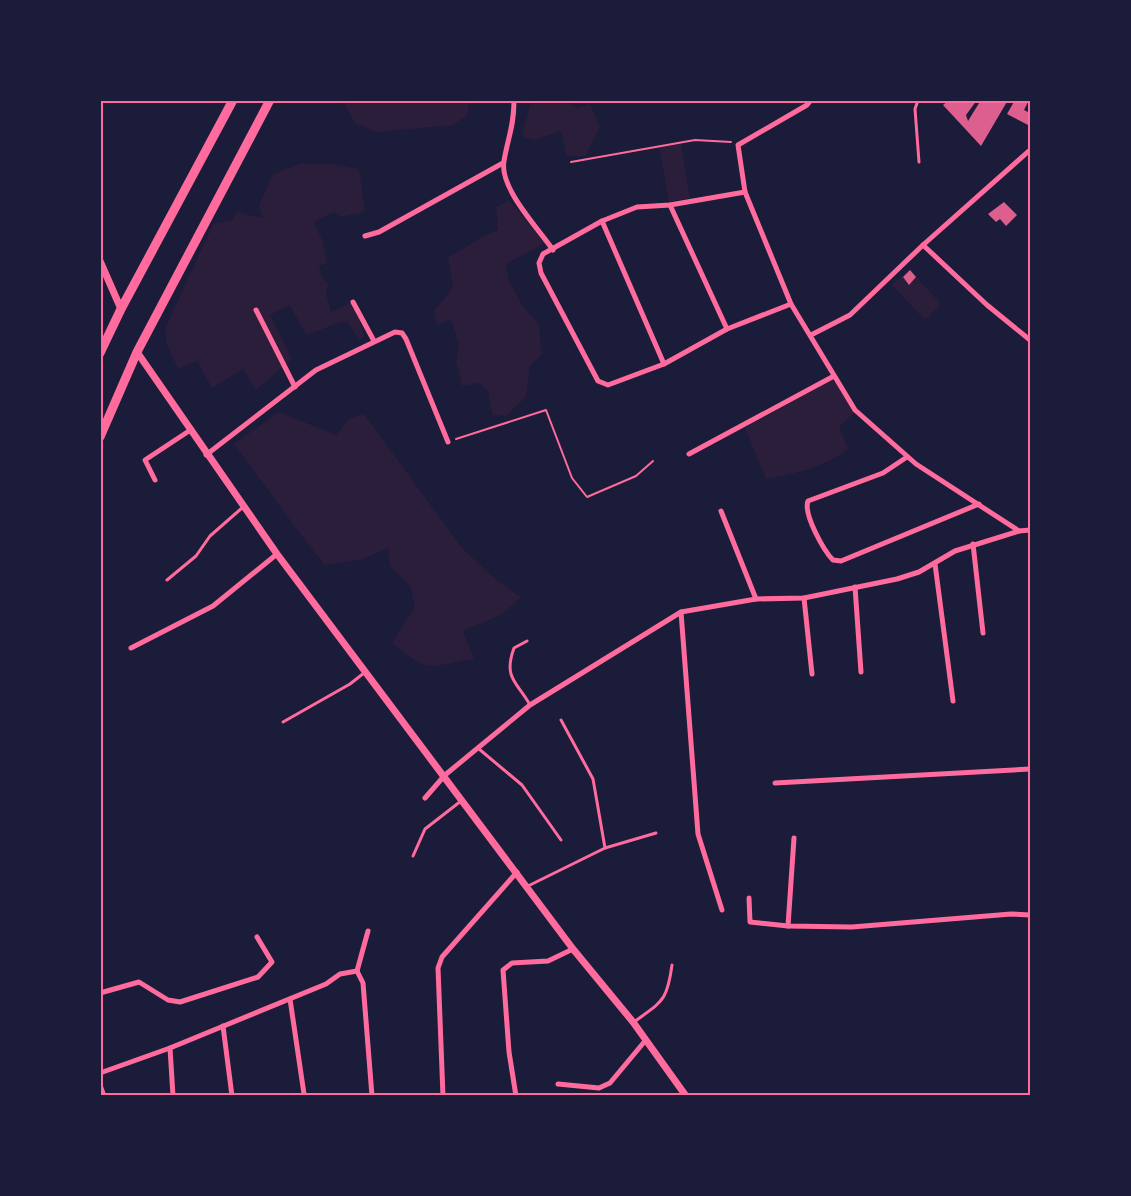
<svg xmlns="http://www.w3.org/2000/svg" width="1131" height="1196" font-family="Jost,sans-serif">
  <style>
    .green { fill: #2a1e3b }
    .building { fill: #dd5f8e }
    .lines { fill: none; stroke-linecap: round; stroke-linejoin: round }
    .path { stroke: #ff6b9d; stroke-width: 2 }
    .service { stroke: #ff6b9d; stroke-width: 3 }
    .minor { stroke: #ff6b9d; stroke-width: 5 }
    .tertiary { stroke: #ff6b9d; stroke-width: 7 }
    .trunk { stroke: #ff6b9d; stroke-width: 9 }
    .neatline { fill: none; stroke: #ff6b9d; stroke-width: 2 }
  </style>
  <rect width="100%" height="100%" fill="#1b1b3a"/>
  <g class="green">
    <polygon points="343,101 343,100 470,101 467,115 453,125 376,132 355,123"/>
    <polygon points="531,101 567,101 576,108 590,104 600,127 585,156 567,156 561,131 534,140 522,136"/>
    <polygon points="681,144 690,198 669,202 659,147"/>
    <path d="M300,164h32l27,5 6,43 -25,5 -6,-5 -20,10 9,20 4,21 -8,3 3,10 6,8 -2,10 5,18 22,-10 12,35 -6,2 -12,-18c-15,3 -26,9 -41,14l-16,-30 -20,10 22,44 -36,31 -13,-21 -31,19 -15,-27 -19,8 -11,-25 -2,-15 48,-105 19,-4 5,-8 26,6 -4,-13 14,-31z"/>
    <path d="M509,200l36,43 -39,21 3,16 13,25 17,20 3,30 -12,10 -4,32 -20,19 -14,-1 -4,-24 -9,-8 -17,3 -6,-24 3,-17 -8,-26 -14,6 -3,-14 19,-24 -5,-30c18,-9 31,-20 50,-27l-2,-23z"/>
    <polygon points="902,276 909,285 916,277 941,304 925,320 892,285"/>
    <path d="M833,379l23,33 -17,14 9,23c-23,18 -54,25 -82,30l-21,-51z"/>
    <path d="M279,412l57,23 14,-17 14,-4 98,134 37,34 22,15 -20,18 -38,16 11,28c-47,8 -44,15 -82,-16l23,-36 -5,-21 -20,-20 -2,-18 -25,11 -38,6c-32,-38 -60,-81 -91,-121z"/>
  </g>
  <g class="building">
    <polygon points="949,100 977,100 966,115 968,121 981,100 1008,100 981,146 943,105"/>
    <polygon points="1015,100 1029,100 1024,110 1030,113 1030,126 1007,114"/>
    <polygon points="1004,202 1017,215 1006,226 1000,219 996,222 988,214"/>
    <polygon points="910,270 916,277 909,285 903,277"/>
  </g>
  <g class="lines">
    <g class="path">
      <polyline points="571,162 695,140 731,142"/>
      <polyline points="456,439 546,410 572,478 587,497 636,476 653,461"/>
    </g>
    <g class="service">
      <polyline points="918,100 915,109 919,162"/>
      <polyline points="167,580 196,556 210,536 243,507"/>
      <path d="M527,641l-13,7c-11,30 3,34 16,57"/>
      <polyline points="561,720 593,779 605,848"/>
      <polyline points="283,722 350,684 364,673"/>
      <polyline points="479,749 522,785 561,840"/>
      <polyline points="413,856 425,829 461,801"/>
      <polyline points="528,886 605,848 656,833"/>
      <path d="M634,1022c28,-21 33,-20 38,-57"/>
    </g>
    <g class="minor">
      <path d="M514,100c0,27 -6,37 -10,61 -5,27 34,67 49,89"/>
      <polyline points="811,100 807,105 738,145 745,192 791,304 855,410 916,464 1019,531 1030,530"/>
      <polyline points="745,192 670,205 637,207 602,221 543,254 539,263 541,273 598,381 608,385 664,364 727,329 791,304"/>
      <polyline points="670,205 727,329"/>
      <polyline points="602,221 664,364"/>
      <polyline points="365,236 379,232 503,163"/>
      <polyline points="923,245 987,305 1030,340"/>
      <polyline points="353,302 374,341"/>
      <polyline points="256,310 295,387"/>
      <polyline points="811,335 850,315 923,245 1030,150"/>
      <polyline points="689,454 834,376"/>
      <polyline points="206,455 316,370 395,332 402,333 406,339 448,442"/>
      <path d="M907,457l-24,16 -75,28c-5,13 16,50 25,59l8,1 138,-57"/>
      <polyline points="155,480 145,460 189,431"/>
      <polyline points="721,511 756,599"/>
      <polyline points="973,544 983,633"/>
      <polyline points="935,564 953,701"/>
      <polyline points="855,587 861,672"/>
      <polyline points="804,598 812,674"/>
      <polyline points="681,612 698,834 722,910"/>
      <polyline points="131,648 213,606 277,554"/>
      <polyline points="775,783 1030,769"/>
      <polyline points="425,798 445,775 530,705 681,612 756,599 804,598 897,579 919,572 955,551 1019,531"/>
      <polyline points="749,898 750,922 788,926 852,927 1011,914 1030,915"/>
      <polyline points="788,926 794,838"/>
      <polyline points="357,971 363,983 372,1096"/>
      <polyline points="357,971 368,931"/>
      <polyline points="100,993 139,982 168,1000 180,1002 258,977 272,962 257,937"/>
      <polyline points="290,999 304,1094"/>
      <polyline points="223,1026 232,1096"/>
      <polyline points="170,1048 173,1096"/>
      <polyline points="100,1073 170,1048 326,984 340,974 357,971"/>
      <polyline points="558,1084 599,1088 610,1083 645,1041"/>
      <polyline points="100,1085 104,1096"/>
      <polyline points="443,1096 438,968 442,957 517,872"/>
      <polyline points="516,1096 509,1052 503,970 512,963 548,961 573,949"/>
    </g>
    <g class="tertiary">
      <polyline points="100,261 121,309"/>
      <polyline points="137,352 277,554 573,949 633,1022 686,1096"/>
    </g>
    <g class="trunk">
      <polyline points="100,353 121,309 233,100"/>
      <polyline points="100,437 137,352 270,100"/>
    </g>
  </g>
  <rect width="1131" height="1196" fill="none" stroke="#1b1b3a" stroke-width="204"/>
  <rect x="102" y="102" width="927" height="992" class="neatline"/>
</svg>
